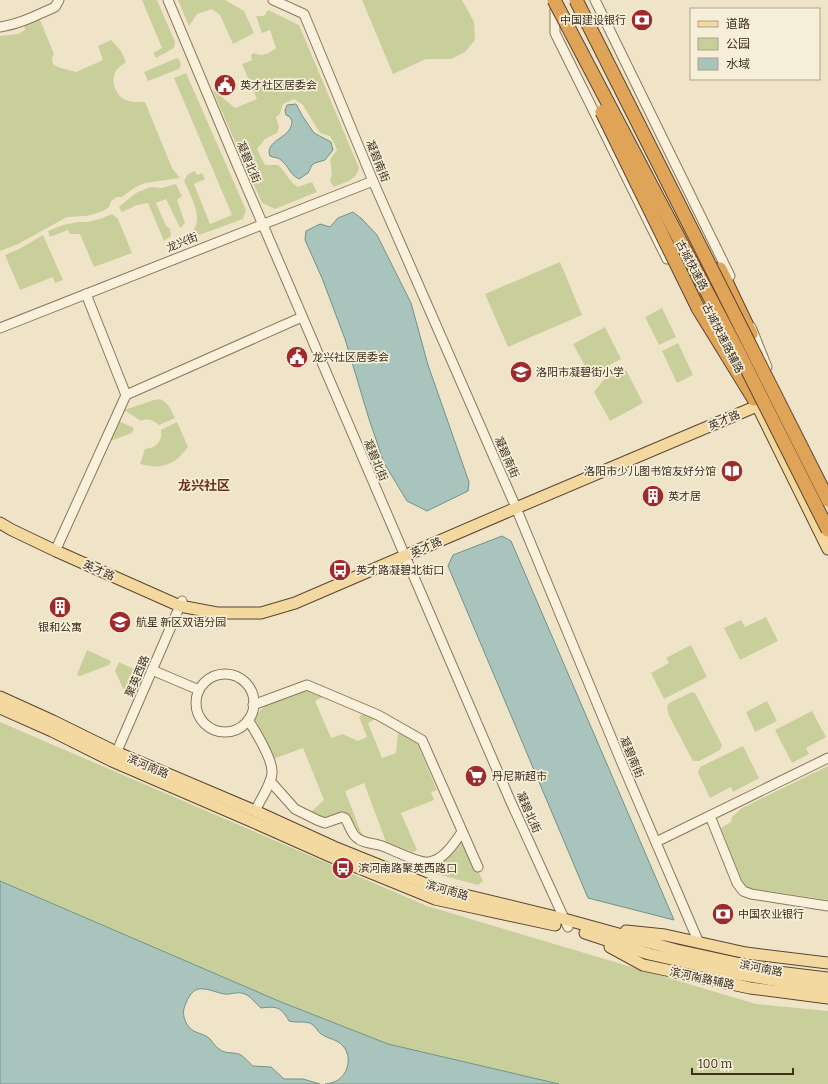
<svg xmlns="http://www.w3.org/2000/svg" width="828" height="1084" font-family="Bitter,'Noto Sans SC',serif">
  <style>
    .green { fill: #c9cf9b }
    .water { fill: #a9c4bc; stroke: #6f938a }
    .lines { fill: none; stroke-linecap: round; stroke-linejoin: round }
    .minor-casing { stroke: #8d765c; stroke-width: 11 }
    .major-casing { stroke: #5b4430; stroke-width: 13 }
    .highway-casing { stroke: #5b4430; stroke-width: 15 }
    .minor { stroke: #faf1dc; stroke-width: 9 }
    .major { stroke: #f3d9a0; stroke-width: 11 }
    .highway { stroke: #e0a458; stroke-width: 13 }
    .highway-bridge-casing { stroke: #5b4430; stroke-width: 15; stroke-linecap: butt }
    .highway-bridge { stroke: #e0a458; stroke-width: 13 }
    .labels { text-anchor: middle; stroke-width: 3.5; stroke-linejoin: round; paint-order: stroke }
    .poi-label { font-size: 11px; fill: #3d2e20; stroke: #f7eed8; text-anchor: start }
    .street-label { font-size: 11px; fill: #3d2e20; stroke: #f7eed8 }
    .quarter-label { font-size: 13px; font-weight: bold; fill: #6b2e1e; stroke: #f7eed8 }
  </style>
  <rect width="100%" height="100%" fill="#f0e4c8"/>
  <g class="green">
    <polygon points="142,0 157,0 175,42 174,48 156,58 153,53 162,48"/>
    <polygon points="178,0 225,0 244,11 254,33 233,44 220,15 212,9 197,14 189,26"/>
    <polygon points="362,0 462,0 474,22 475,40 465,52 451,59 426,59 393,74"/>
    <path d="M268,10l31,15 60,143c-3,13 -14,14 -25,19l-4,-6 2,-7 -2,-15 7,-9 -2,-5 -5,-9 -10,-3 -17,-28 -9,-6 -11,5 -3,10 -4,3 3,10 -2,6 -12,6 -8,10 8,16h13c9,8 10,16 20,22l14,-5 5,10 -42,17 -13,-6 -50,-114 23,19 22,-9 -15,-35 10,-4 -1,-5 3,-2c9,4 14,1 22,-5l-6,-18 -8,3 -6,-17h8z"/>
    <path d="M37,19l3,1 14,34 -2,4 1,6c7,5 15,5 23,8l27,-12 -5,-14 13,-6 10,11 5,11c-4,3 -9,6 -11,11 -4,10 1,23 11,27 6,3 12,2 19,2l27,66 8,10 -35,5 -11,5 -12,9h-5l-6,4 -2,6 -6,4 -16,5 -20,1 -49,27 -18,7v-215l18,-2 7,-4 -1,-5z"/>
    <polygon points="177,58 180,61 181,65 179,69 148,81 144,72"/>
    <path d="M186,73l60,137 -3,9 -74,27c7,-4 18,-9 24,-15 11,-14 -3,-36 -9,-50l4,-7 7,-3 2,4 5,-2 3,6 -11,5 16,40 22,-9 -58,-137z"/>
    <polygon points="176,184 182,196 177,200 185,223 180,228 166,199 156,203 166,226 170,229 171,236 164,241 148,203 137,205 122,212 119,207 136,193 150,187 162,188"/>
    <polygon points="112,214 118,219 132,253 94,267 80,234 70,234 68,230 50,237 48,231 63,225 78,222 87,222 100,219"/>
    <polygon points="43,235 63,280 55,283 53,277 20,290 5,255 21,248"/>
    <polygon points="560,262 582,315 508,347 485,294"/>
    <polygon points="662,308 676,337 659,345 645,317"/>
    <polygon points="605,327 621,359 590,375 573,344"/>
    <polygon points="678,343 693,375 677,383 662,351"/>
    <polygon points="626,370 643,403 610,421 594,392 606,377"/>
    <path d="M160,399c9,4 11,11 15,19l-16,7c-6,-5 -11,-7 -18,-4l-17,-11 30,-10z"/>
    <polygon points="119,421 134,428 132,433 110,441"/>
    <path d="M177,422l11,25c-13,18 -27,23 -48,17l5,-15c11,-1 18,-8 16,-19z"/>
    <polygon points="766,617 778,641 740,660 724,628 741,620 745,627"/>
    <polygon points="691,645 707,677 664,699 651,673 669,663 666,658"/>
    <polygon points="87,650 111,661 109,665 80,676 77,675"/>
    <polygon points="119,662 138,671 128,699 115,671"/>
    <polygon points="306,690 323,697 315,701 331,738 343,734 358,741 367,737 359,717 363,714 376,719 368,723 382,758 396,753 398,732 417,743 437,790 431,792 434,800 401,813 417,850 413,852 386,842 364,783 345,791 362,835 356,835 347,816 327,819 311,812 324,800 303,748 273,759 253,719 265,705"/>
    <polygon points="692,692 695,693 722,745 720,750 699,761 693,761 669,716 667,707 669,703"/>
    <polygon points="767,701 777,721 755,732 746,712"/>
    <polygon points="812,711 826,737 806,748 809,754 792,763 775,730"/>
    <polygon points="0,722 427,906 756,1004 828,1011 828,1084 559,1084 388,1044 281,1002 0,881"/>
    <polygon points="743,746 759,778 733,792 731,787 710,798 698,773 700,767"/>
    <polygon points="828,766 828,900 747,888 742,881 721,828 731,822 732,817 742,808"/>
    <polygon points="462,842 465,843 483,881 478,885 433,873 428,868 458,843"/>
  </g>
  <g class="water">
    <path d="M296,104l7,13 11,16 17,9 2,8 -8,10 -10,3 -3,2 -4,8 -9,6c-10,-5 -10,-13 -18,-19 -3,-3 -7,-2 -11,-4 -5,-13 13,-17 19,-26 2,-2 3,-6 3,-9l-2,-4 -4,-2 -1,-5 2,-5z"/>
    <polygon points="353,212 362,219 377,235 411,303 428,365 469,482 468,491 427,511 407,501 384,463 369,419 345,339 322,278 305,240 306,231 320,224 330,227 338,218"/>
    <polygon points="502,536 511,541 674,920 588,898 448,566 453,555"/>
    <path d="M0,881l281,121 107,42 171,40h-234c2,0 6,-1 9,-2 14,-5 19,-25 9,-36 -6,-7 -15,-7 -22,-12 -4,-3 -6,-9 -11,-11 -7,-2 -14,0 -21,-2 -8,-14 -12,-15 -28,-13 -5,-4 -9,-10 -14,-13 -9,-5 -15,0 -23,-1 -18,-4 -29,-13 -38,9 -4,8 -3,15 2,23 4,6 12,7 18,10 6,3 8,10 13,13 6,5 13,3 20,5 5,2 10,9 14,12l18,1 13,12h19l17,5h-320z"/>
  </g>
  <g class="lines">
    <g class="minor-casing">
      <g id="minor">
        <polyline points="168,0 236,162 405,556 510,800 568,927"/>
        <polyline points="273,0 304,14 373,181 514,503 621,761 699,943"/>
        <polyline points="595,0 730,276"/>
        <polyline points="555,10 555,33 667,259"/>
        <path d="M0,27c20,-3 37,-12 55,-20l4,-7"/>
        <polyline points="751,327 767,367"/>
        <polyline points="0,328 373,181"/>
        <polyline points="126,395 302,317"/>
        <polyline points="57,547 126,395 86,294"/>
        <polyline points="152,670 199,690"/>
        <circle cx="225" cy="703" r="29"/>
        <polyline points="253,705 307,685 378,715 422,740 478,867"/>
        <path d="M248,720c7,10 24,39 24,51 1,11 -12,29 -17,40"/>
        <polyline points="114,758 182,601"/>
        <path d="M270,781l25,28 22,11 8,3 17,-6 3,1c4,6 6,15 11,19 6,6 15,6 23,8 11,3 40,19 50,17 15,-2 25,-19 33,-30"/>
        <polyline points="710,816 737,883 743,891 751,894 828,906"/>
        <polyline points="656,842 828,758"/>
      </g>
    </g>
    <g class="major-casing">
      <g id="major">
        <polyline points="667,228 723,338"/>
        <polyline points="754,399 828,549"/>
        <polyline points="0,523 12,530 56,551 180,606 217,613 261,613 295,603 516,508 757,406 769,395"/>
        <polyline points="0,697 53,721 116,752 255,811 334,847 436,888 564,919 680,951 778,972 828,978"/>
        <polyline points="0,708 52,731 112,761 251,821 332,857 435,899 555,925"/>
        <polyline points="626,931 665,935 746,953 828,963"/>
        <polyline points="585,933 649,954 737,974 803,985 828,988"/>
        <polyline points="610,947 643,965 750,988 828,998"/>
      </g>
    </g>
    <g class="highway-casing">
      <g id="highway">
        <polyline points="720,269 751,334"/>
        <polyline points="698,308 754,399"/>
      </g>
    </g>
    <use href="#minor" class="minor"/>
    <use href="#major" class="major"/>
    <use href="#highway" class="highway"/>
    <g class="highway-bridge-casing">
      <g id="highway-bridge">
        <polyline points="554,0 738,351 828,530"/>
        <polyline points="576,0 828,500"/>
        <polyline points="602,112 698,308"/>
      </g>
    </g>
    <use href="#highway-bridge" class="highway-bridge"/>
  </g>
  <defs>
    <g id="bank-disc" transform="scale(1.15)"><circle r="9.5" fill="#9e2a2b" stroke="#f7eed8"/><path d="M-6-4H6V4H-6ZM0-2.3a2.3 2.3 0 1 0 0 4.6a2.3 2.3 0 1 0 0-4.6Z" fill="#fff"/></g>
    <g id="civic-disc" transform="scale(1.15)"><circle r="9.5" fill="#9e2a2b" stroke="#f7eed8"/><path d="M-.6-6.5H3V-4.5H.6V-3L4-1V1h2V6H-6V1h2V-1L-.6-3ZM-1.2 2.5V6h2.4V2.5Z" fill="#fff"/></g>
    <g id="school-disc" transform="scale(1.15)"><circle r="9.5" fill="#9e2a2b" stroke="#f7eed8"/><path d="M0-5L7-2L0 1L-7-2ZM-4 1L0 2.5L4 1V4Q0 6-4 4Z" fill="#fff"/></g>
    <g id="library-disc" transform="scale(1.15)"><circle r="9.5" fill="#9e2a2b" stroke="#f7eed8"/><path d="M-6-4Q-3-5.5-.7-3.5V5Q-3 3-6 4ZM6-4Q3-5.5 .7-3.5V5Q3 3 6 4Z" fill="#fff"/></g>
    <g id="building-disc" transform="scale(1.15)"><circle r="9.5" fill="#9e2a2b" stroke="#f7eed8"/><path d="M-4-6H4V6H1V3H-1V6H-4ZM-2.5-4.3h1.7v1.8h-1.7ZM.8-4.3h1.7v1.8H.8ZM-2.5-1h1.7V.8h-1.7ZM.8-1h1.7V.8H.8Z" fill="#fff"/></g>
    <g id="bus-disc" transform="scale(1.15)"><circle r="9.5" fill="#9e2a2b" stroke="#f7eed8"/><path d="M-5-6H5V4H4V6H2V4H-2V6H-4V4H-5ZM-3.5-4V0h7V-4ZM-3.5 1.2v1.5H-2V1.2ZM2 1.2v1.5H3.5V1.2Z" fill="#fff"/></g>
    <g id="supermarket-disc" transform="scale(1.15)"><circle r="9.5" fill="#9e2a2b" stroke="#f7eed8"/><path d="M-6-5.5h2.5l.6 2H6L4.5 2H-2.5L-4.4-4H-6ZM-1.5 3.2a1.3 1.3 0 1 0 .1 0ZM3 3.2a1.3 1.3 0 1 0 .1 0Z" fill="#fff"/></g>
  </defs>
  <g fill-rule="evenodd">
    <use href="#bank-disc" x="642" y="20"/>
    <use href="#civic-disc" x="225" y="85"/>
    <use href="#civic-disc" x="297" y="357"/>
    <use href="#school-disc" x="521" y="372"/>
    <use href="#library-disc" x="732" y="471"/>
    <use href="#building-disc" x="653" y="496"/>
    <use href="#bus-disc" x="340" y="570"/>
    <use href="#building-disc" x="60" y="607"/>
    <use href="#school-disc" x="120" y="622"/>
    <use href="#supermarket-disc" x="476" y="776"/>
    <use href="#bus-disc" x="343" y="868"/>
    <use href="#bank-disc" x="723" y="914"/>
  </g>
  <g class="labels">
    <g class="poi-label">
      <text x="626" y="24" text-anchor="end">中国建设银行</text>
      <text x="240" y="89">英才社区居委会</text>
      <text x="312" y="361">龙兴社区居委会</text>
      <text x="536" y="376">洛阳市凝碧街小学</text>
      <text x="716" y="475" text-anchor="end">洛阳市少儿图书馆友好分馆</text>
      <text x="668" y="500">英才居</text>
      <text x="356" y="574">英才路凝碧北街口</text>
      <text x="136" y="626">航星 新区双语分园</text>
      <text x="60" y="631" text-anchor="middle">银和公寓</text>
      <text x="492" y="780">丹尼斯超市</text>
      <text x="358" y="872">滨河南路聚英西路口</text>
      <text x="738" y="918">中国农业银行</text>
    </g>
    <g class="street-label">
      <text transform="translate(378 161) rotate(68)" y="4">凝碧南街</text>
      <text transform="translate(249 162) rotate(67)" y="4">凝碧北街</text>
      <text transform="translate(182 242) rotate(-22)" y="4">龙兴街</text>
      <text transform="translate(692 265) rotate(62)" y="4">古城快速路</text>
      <text transform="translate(723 338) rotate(63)" y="4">古城快速路辅路</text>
      <text transform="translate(724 420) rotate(-23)" y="4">英才路</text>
      <text transform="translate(507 457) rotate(66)" y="4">凝碧南街</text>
      <text transform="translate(376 460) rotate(67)" y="4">凝碧北街</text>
      <text transform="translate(426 547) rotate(-24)" y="4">英才路</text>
      <text transform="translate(99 570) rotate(24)" y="4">英才路</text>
      <text transform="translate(137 676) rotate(-67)" y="4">聚英西路</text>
      <text transform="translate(632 757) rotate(67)" y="4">凝碧南街</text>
      <text transform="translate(148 766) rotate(23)" y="4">滨河南路</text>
      <text transform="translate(529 812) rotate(66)" y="4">凝碧北街</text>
      <text transform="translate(447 890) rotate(16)" y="4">滨河南路</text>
      <text transform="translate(761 968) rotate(11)" y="4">滨河南路</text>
      <text transform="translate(702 978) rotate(12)" y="4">滨河南路辅路</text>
    </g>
    <g class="quarter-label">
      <text x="204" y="490">龙兴社区</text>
    </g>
  </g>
  <rect x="690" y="8" width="130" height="72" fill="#f7eed8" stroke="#ada18e"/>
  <rect x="698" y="21" width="20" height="6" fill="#f3d9a0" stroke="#ada18e"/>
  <text x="726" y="28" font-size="12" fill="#3d2e20">道路</text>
  <rect x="698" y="38" width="20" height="12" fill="#c9cf9b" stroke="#ada18e"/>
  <text x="726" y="48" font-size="12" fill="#3d2e20">公园</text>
  <rect x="698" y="58" width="20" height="12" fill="#a9c4bc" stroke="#ada18e"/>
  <text x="726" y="68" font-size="12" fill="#3d2e20">水域</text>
  <path d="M692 1068v6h101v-6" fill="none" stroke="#3d2e20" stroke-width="2"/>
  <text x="698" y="1068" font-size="12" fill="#3d2e20" stroke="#f7eed8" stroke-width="3" paint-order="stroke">100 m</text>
</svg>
